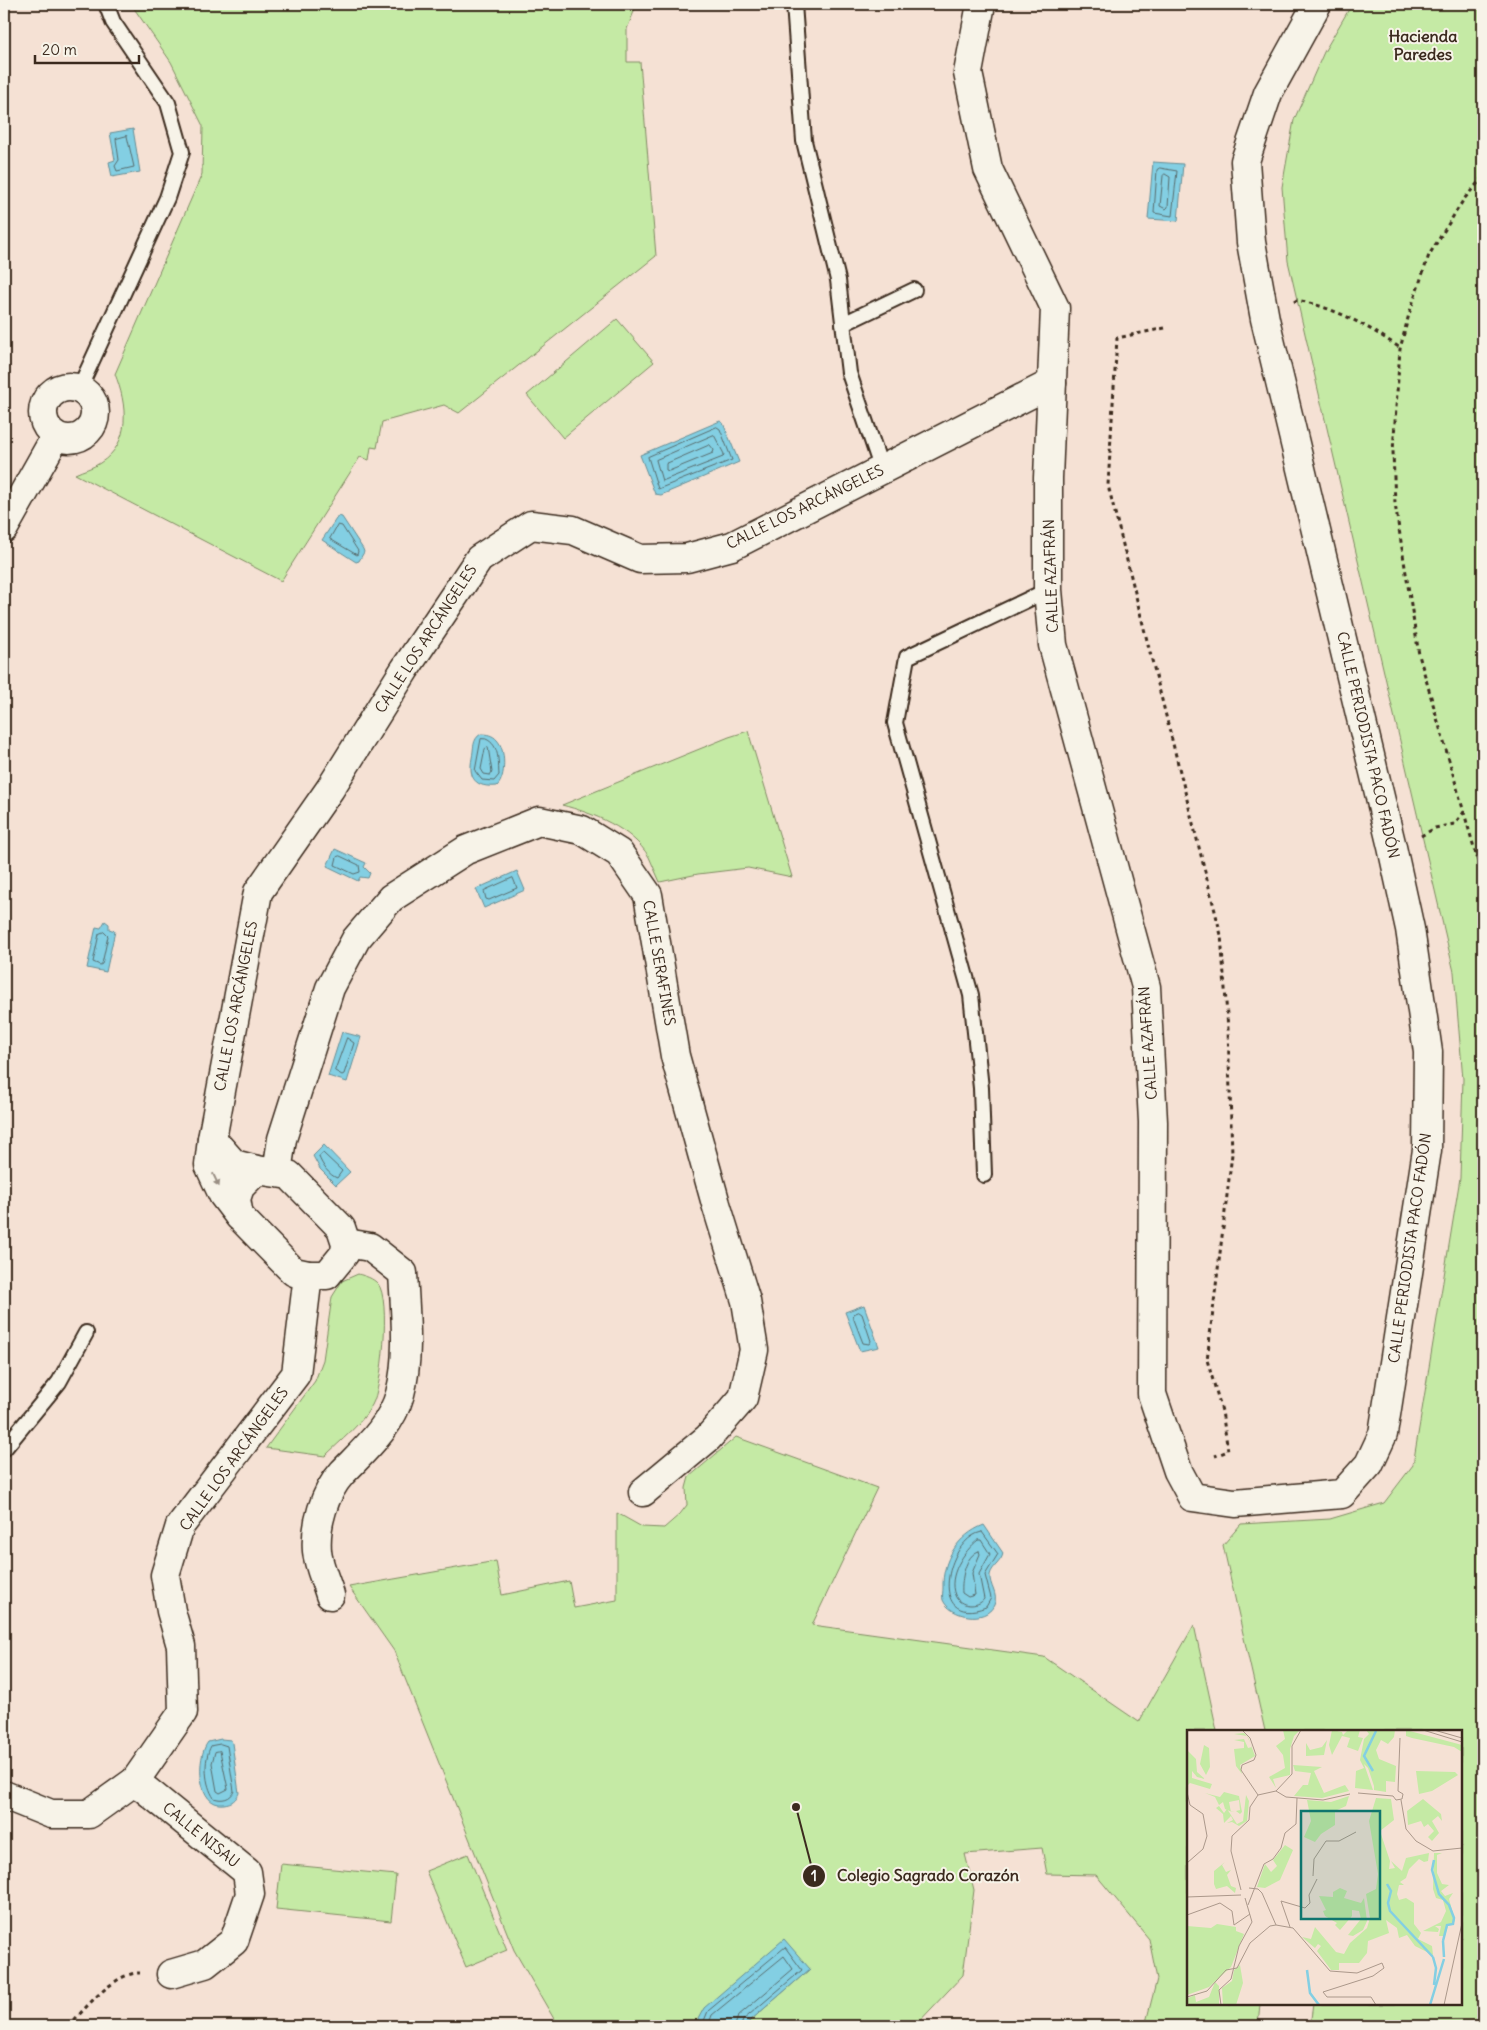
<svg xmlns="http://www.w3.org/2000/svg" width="1487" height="2030" font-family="Delius,sans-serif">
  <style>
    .green { fill: #c5eaa5; stroke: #808a62 }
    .water { fill: #83cfe3; stroke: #668d94 }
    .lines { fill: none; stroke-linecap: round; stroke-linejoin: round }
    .shore { stroke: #586c6d; stroke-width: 1 }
    .service-casing { stroke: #3b2a1e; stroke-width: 18 }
    .minor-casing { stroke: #3b2a1e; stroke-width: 31 }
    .tertiary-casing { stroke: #3b2a1e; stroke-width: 31 }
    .path { stroke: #3b2a1e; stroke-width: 3; stroke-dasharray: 4 4; stroke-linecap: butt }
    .service { stroke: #f7f3e8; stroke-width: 14 }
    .minor { stroke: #f7f3e8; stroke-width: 28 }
    .tertiary { stroke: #f7f3e8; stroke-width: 28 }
    .oneway { fill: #998e83 }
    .labels { text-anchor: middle; stroke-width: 4; stroke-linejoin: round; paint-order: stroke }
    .street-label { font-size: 15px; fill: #3b2a1e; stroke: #f7f3e8 }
    .neighbourhood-label { font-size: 16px; font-weight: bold; fill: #3b2a1e; stroke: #f7f3e8 }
    .inset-river { fill: none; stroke: #83cfe3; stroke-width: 2.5 }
    .inset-road { fill: none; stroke: #ab988b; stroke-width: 1 }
    .view { fill: #0f766e; fill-opacity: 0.15; stroke: #0f766e; stroke-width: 2.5 }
    .inset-edge { fill: none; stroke: #3b2a1e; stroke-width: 2.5 }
    .leader { fill: none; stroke: #3b2a1e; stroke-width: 2 }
    .callout-dot { fill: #3b2a1e; stroke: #f7f3e8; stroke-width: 2 }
    .mark-label { font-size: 15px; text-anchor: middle; font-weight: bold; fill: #fff }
    .callout-label { font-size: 16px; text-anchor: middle; font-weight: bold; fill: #3b2a1e; stroke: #f7f3e8; stroke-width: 4; stroke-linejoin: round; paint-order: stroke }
  </style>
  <rect width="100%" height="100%" fill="#f5e1d4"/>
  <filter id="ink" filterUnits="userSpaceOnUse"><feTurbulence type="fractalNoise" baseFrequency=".02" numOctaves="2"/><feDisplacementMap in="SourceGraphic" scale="10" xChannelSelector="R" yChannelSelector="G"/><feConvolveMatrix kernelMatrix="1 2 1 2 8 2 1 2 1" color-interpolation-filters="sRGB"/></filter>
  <g filter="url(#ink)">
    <g class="green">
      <path d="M131,4h506l-10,25v33h13l16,194 -197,157 -15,-8 -62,17 -5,26 -6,-1 -2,13 -9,-3 -79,124 -206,-107c8,-4 18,-6 25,-11 32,-20 27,-59 15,-89l87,-200 1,-48 -32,-64z"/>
      <polygon points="1352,4 1483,4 1483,2026 1310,2026 1313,2004 1461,2004 1461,1731 1265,1731 1223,1545 1241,1524 1330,1519 1384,1503 1413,1465 1460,1178 1463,1079 1454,972 1288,261 1282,187 1294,120 1324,52"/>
      <polygon points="617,319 654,362 563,438 527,395"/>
      <path d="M748,731l44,146 -44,-9 -50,6 -38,8c-4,-8 -7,-17 -11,-25 -17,-29 -57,-44 -87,-52l167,-68z"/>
      <path d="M358,1274c7,2 15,4 20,10 13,15 4,104 -6,121 -11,20 -32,36 -47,51l-59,-8 49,-67 8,-21 9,-63 10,-16z"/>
      <polygon points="736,1437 877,1488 812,1625 1044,1657 1139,1722 1194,1625 1217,1731 1188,1731 1188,2004 1260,2004 1258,2026 1145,2026 1157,1979 1149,1939 1096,1875 1047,1874 1042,1848 965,1854 974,1890 963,1975 915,2026 744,2026 810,1969 697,2024 697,2026 565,2026 554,2019 514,1950 394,1651 349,1587 496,1561 502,1595 569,1581 574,1608 617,1600 617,1513 642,1527 664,1528 680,1514 687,1505 686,1488 689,1477"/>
      <polygon points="468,1854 507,1950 466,1967 426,1871"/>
      <polygon points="281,1864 396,1875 391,1921 276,1909"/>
    </g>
    <g class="water">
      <polygon points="133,129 140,172 112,177 109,162 115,160 110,133"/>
      <polygon points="1153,162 1183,164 1178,221 1148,219"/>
      <polygon points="720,421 723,423 739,462 661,495 655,494 640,455"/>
      <polygon points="338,516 342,517 363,549 364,552 359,561 356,562 322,540"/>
      <path d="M481,734c6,0 12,1 16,6 9,9 9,38 0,46 -22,2 -29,-8 -25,-28 2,-9 0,-19 9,-24z"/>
      <polygon points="335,849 366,863 364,867 370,873 368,878 360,877 358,881 327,866"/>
      <polygon points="517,871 525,890 484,908 476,889"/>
      <polygon points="105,921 109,924 109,929 115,931 106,972 87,968 96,927 101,928"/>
      <polygon points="342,1032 361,1037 347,1082 328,1076"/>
      <polygon points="324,1145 350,1172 336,1185 320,1169 313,1156"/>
      <polygon points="864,1305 879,1347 860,1351 845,1312"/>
      <path d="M984,1525l19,28c-1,9 -11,13 -13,22 -1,11 9,19 4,30 -8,19 -44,12 -51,-5 -1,-3 0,-9 0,-12 -1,-28 15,-53 41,-63z"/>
      <path d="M221,1739l10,1 1,3 7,50c-3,7 -7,10 -15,11 -27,4 -28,-47 -16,-62z"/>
      <polygon points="784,1939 810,1969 744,2026 697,2026 698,2019 704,2008"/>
    </g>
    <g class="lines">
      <g class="shore">
        <polygon points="127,136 134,167 117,171 115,166 119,160 116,139"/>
        <polygon points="1160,168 1177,171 1172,216 1154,213 1157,170"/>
        <polygon points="1165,174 1170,177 1168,207 1166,209 1160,206 1163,176"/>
        <polygon points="717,427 720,429 732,460 658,489 648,457"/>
        <polygon points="714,435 724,454 723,457 662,481 656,460"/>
        <polygon points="710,445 714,450 713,453 669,471 666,470 666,464"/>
        <polygon points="338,525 342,526 358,551 357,555 330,539"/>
        <path d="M486,739c14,6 12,23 13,36l-5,6 -12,-1 -7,-9 6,-32z"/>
        <polygon points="488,747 492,772 490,775 484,774 481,769 485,749"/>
        <polygon points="340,856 359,865 360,872 354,874 335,865 337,857"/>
        <polygon points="513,878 517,888 489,900 486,899 484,891"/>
        <polygon points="104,932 108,936 102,964 100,965 93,962 99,934"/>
        <polygon points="347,1038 354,1043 344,1074 342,1075 335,1071"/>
        <path d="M323,1153l19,18 -5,7c-8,-3 -15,-13 -18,-21z"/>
        <polygon points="859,1312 862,1314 871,1341 869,1344 863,1343 853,1317 854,1314"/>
        <path d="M982,1532l16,22 -13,21 6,23 -5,9c-59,23 -40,-69 -4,-75z"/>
        <path d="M978,1540h3l9,14 -11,20 5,25c-6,9 -25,8 -29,-4 -8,-19 9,-44 23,-55z"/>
        <path d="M979,1551l1,3 -8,19 3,22 -7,2 -6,-4c-1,-13 3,-38 17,-42z"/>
        <path d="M221,1744l6,2 7,45c-3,8 -12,10 -20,7 -9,-13 -11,-38 -3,-52z"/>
        <polygon points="220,1751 228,1789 220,1793 217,1791 212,1763 215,1752"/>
        <polyline points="702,2026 708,2011 785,1947 802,1970 743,2020 741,2026"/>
        <polyline points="708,2026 712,2015 784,1956 793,1969 738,2016 735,2026"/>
      </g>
      <g class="service-casing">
        <g id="service">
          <polyline points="794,4 804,141 838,280 849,373 882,470"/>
          <polyline points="843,324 914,290"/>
          <polyline points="79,389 167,198 182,152 168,103 113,22 106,4"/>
          <polyline points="984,1175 981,1088 971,995 895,723 907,657 1048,590"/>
          <polyline points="4,1449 59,1382 86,1333"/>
        </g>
      </g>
      <g class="minor-casing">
        <g id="minor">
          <polyline points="981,4 968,73 988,169 1055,308 1048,478 1048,590 1053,645 1146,987 1153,1122 1152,1394 1178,1471 1192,1497 1235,1503 1342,1494 1369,1464 1383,1434 1427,1150 1428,1052 1410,929 1392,847 1265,319 1251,242 1245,161 1268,93 1317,4"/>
          <circle cx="69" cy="413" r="26"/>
          <polyline points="4,528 56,436"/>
          <polyline points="277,1172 282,1139 330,988 356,939 391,898 466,850 539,821 582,830 619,853 648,895 675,1056 716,1204 746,1301 754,1350 743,1398 708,1438 643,1492"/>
          <path d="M330,1595c-4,-14 -12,-30 -13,-44 -2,-26 7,-58 25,-78 22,-23 49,-46 58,-79 10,-37 5,-83 3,-121l-33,-26 -24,-4"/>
          <polyline points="135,1781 247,1872 250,1894 234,1941 205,1964 171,1974"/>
        </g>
      </g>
      <g class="tertiary-casing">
        <g id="tertiary">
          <polyline points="212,1139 234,1164 257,1170"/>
          <polygon points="257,1170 289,1175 341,1228 346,1243 345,1253 327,1275 308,1275 294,1272 239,1216 236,1199 240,1187"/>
          <polyline points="239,1216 223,1195 209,1165 212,1139 258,892 330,789 405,669 479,559 531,525 573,530 640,559 687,558 732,546 1052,383"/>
          <polyline points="4,1795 51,1814 89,1814 135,1781 183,1712 181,1646 171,1611 165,1575 180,1526 296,1374 308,1275"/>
        </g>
      </g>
      <g class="path">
        <polyline points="1483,177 1464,199 1429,255 1409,314 1400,349 1393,451 1395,504 1419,655 1483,879"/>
        <path d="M1294,302l3,-2c39,8 71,26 103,48"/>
        <polyline points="1165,328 1117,338 1108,485 1221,935 1228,1029 1232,1154 1207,1360 1222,1411 1228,1451 1215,1456"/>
        <polyline points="1421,836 1435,828 1454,824 1465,811"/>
        <path d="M69,2026c16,-18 46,-54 71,-53"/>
      </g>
      <use href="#service" class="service"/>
      <use href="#minor" class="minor"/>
      <use href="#tertiary" class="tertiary"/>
    </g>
    <defs><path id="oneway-solid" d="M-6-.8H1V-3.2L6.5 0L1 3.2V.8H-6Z" transform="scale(1.25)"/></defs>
    <use class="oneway" href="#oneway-solid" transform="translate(216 1180) rotate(65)"/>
  </g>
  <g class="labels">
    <g class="street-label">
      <text transform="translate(805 507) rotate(-26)" y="5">CALLE LOS ARCÁNGELES</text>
      <text transform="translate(1051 576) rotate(-92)" y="5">CALLE AZAFRÁN</text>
      <text transform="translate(426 639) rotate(-57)" y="5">CALLE LOS ARCÁNGELES</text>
      <text transform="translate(1368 745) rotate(77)" y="5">CALLE PERIODISTA PACO FADÓN</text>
      <text transform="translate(659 963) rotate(80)" y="5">CALLE SERAFINES</text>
      <text transform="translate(236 1006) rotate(-79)" y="5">CALLE LOS ARCÁNGELES</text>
      <text transform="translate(1148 1043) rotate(-94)" y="5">CALLE AZAFRÁN</text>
      <text transform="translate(1410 1248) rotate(-82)" y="5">CALLE PERIODISTA PACO FADÓN</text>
      <text transform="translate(234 1459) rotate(-54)" y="5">CALLE LOS ARCÁNGELES</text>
      <text transform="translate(201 1835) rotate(39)" y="5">CALLE NISAU</text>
    </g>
    <g class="neighbourhood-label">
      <text x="1423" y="42">Hacienda<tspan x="1423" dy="18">Paredes</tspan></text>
    </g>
  </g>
  <g transform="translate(1187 1730)">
    <rect width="275" height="275" fill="#f5e1d4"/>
    <path d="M96,0h17l-6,6 -4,13v26l-17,4 3,9 -7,-11 16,-9 -2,-13 -7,-9 9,-7zM145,0l10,2 1,3 5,-5h12l-2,7 5,1 -5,13 -11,-4 3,-9 -8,-2 -10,19 -3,-10zM179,0h29l-1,7 -6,7 -7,-4 -5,10 3,9 17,7 -1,16 -9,-1v11l-12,-2v-4l-6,-18 -4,-4 9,26 -18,-2 1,-17 8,-3 -4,-8 4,-21 5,-5zM219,0l56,15v7l-8,-5 -42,-9 -6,-2zM57,3l4,4 7,19 -15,9 2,9 -6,-8 -2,-17 10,-1v-6l-10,-2 10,-1 4,9 4,-1 -5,-11 -13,-2zM140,10l-3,15 -18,1v-13l4,7 12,-3zM17,15l5,3 1,19 -4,8 -6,-11zM0,20l9,9 1,13 8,7 -8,-2 -5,-6v7l20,6 -2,5 -20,-6 -3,3zM106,35l29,2 -8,4 10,22 21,-8 4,6 -27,7 -28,-2 9,-11h5l3,-12 -16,-2zM229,41l39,1 3,3 -26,16 -13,3zM37,62l15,4 3,16 -2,2 -4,-3 4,-1 -1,-10 -10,2 2,10 4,-1 -3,1 -7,-3 -2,-7 -4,3 -4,-8 -10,-4 15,4zM59,65l3,6 -2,20 -8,5 -7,-4 -5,1 6,-3 -2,-4 -7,7 -1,-9 -7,-6 3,-2 5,7 3,-4 10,15 6,-3zM162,66l-3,10 -11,5v14l-14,9 -6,8 -11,-5 7,-16 -4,-21 24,2zM189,68l15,1 3,21 -14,11 10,30 -1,8 6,-1 -4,-7 11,10 4,-13 23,-5 -1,8 -4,1 -5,-3 -10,10 -3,9 -6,4 4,3h-5l-2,9 2,6 7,-2 8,5v21l7,9 -3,6 14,7 1,9 -18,-9 -8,-11 -8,3 -2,-10 -11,-8 3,13 -21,8 -1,12 -8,10h-20v7h-8l-14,-19 4,-5 -3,-2 -3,4 -13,-11 9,2 4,-12 21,25 8,2 6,-11 17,-15 3,-10 -4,-24 10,-5 2,-15 -9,-53zM236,69l18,15 1,7 -4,-5 -6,5 7,12 -7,8 -4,-4 6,-6 -6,-7 -4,3 -3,-6 -13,4 -1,-14zM98,115l8,5 -13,30 -15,8 -8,-1 8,-23 6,8 6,-6 -4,-6zM247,123h8l-5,2v18l5,11 7,1 -8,6 4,5 8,-3 -4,6 6,22 -7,5 -3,10h-6l2,-10h-6l4,3 -1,3 -15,-1 18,-9 5,-11 -3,-11 -7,-2 -3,-9zM38,132l-3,3 4,7 5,-2 -4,5 4,11 5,2 -1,5 -8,-7 -11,3 -2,-5v-13zM153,158l7,3 -3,7 17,5 3,-5 3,23 -4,9 -10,6 -5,-1 13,-16 -2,-8 -7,-1v6l-12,14 -5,-5 2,-2 -12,-7 -2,-5 3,-1 -7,-14 14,1v-5zM30,194l19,3v4l8,3 -13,33 -22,20 -22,8v-69l24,2zM53,235l3,18 -7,22h-13l-1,-17 10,-7 2,-11zM28,252l4,4v19h-31v-7l7,-3 1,7 13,-5z" fill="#c5eaa5"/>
    <path class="inset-river" d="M186,41l-9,-15 12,-25M247,130l-2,10 7,24 10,11 5,13 -1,6 -6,1 -4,16M200,154l4,7 -3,12 2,8 43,46M256,211l1,16M246,227l3,11 -2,17M120,240l3,23 9,12M243,275l14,-46"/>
    <path class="inset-road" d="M55,0l8,8 6,17 -2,5 -12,5 -1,5 17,25M236,0l39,12M247,0l28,8M89,61l10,6 37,3 27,-6M89,61l16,-17v-28l9,-16M211,61l2,-53M0,62l3,13 13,9 4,22 -4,13 -16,14M171,63l35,3M206,66l3,4 6,-1 1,-5 -5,-3M214,70l5,29 10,12 17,10 29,-3M126,146l1,-17 12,-18h13l17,-9M62,158l9,1 4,4 14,32M54,160l-10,-39 1,-15 17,-16 1,-13 8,-12 18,-4M0,167l54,-2M61,175l16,-41 9,-5 8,-11 4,-15 11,-9 1,-26M0,185l33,-12 12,8 2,14 16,-11M103,197l-9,-26 24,7 5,-5 -1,-8 8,-16M0,267l20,-6 19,-21 11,-2 13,-25 20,-17 6,-1 17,3 37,43 27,2 25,-10 2,5 -11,8 -50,16 4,5h44l5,8M34,275l-2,-15 12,-11 8,-33 13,-24 -7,-24M257,275l18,-82"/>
    <path class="view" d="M114,81h79v108h-79z"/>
    <rect width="275" height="275" class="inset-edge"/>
  </g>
  <path class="leader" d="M796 1807L814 1876"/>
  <g class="callout-dot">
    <circle cx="796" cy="1807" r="5"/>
    <circle cx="814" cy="1876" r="12"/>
  </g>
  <g class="mark-label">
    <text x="814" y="1881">1</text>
  </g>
  <g class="callout-label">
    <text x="928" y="1881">Colegio Sagrado Corazón</text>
  </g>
  <rect width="1487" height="2030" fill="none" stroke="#f7f3e8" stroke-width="20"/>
  <rect x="10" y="10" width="1467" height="2010" fill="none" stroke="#3b2a1e" stroke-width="2" filter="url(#ink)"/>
  <path d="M35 55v8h104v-8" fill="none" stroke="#3b2a1e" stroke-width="2.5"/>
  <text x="42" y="55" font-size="15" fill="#3b2a1e" stroke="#f7f3e8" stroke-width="4" paint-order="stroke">20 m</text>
</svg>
